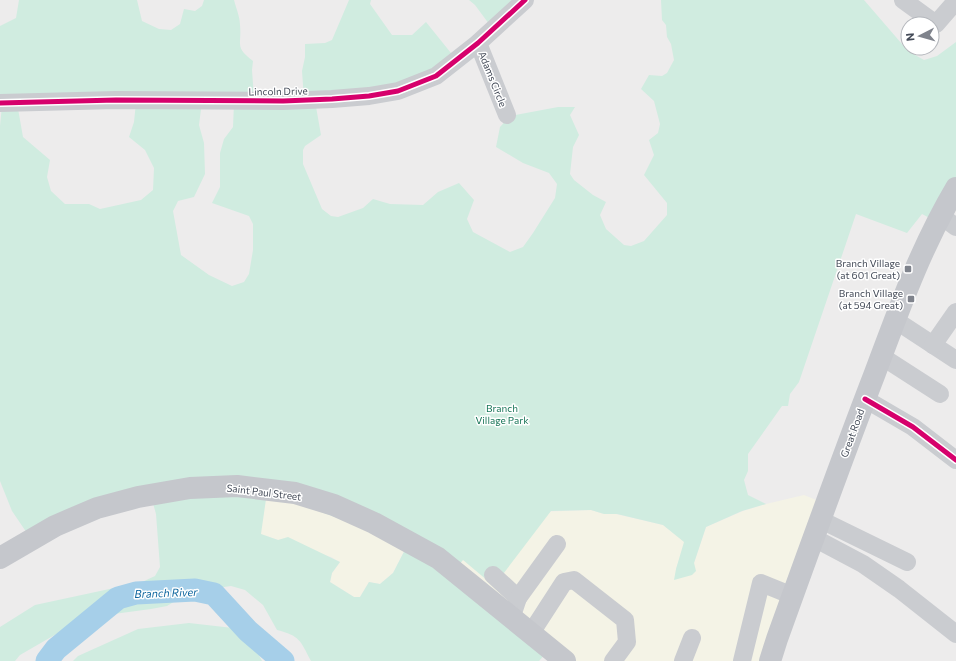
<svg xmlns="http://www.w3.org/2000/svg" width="956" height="661" font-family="Commissioner,sans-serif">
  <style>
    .commercial { fill: #f4f3e6 }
    .green { fill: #d0ece0; fill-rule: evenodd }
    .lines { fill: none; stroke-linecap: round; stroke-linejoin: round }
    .river { stroke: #a6cfe9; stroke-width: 23 }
    .minor { stroke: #caccd0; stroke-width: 18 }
    .major { stroke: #c5c7cc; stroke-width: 22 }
    .cycleway-casing { stroke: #fff; stroke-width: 8 }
    .cycleway { stroke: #d6006c; stroke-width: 5 }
    .poi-dot { fill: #7f838c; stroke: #fff; stroke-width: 1.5 }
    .labels { text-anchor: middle; stroke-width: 3; stroke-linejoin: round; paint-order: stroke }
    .street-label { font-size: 10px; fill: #444b58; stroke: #fff }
    .poi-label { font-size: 10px; fill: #444b58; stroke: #fff; text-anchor: end }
    .park-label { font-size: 10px; fill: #187558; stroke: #fff }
    .water-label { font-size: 11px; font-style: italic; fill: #10679f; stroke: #fff }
  </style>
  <rect width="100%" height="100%" fill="#edecec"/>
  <g class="commercial">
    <polygon points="273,491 406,547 393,573 380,584 369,582 360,597 354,597 330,582 332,573 340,562 331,557 260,534 267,492"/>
    <polygon points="804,495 831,506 775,661 562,661 453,572 465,557 536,512 591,510 604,514 616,514 663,525 685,542 676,569 695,571 694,563 706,527 743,511 766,504"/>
  </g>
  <g class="green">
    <path d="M19,0h118l5,21 17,8 12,1 9,-6 4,-15 11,2 7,-5 2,-6h30c2,8 6,17 6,25 2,21 -6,21 13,36l-1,9 2,28 50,1 -2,-28 3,-14v-13l20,-1 7,-3 17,-40h22l-1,4 22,31h20l14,-13 29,36 -20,19 -120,24 6,34 -16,11 -2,4v14l19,45 9,7 7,1 25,-9 10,-9 17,5 33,1 15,-13 21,-9 15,17 -7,19 6,13 37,20 13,-5 10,-14 22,-35 2,-14 -8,-11 -26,-10 -27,-16 4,-20 10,-11 48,-9h17l-5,8 9,20 -6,12 -3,27 4,6 19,15 13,7 -6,13 6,14 18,16 7,1 13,-5 23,-26v-12l-23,-28 10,-20 -5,-15 9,-7 2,-9 -6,-23 -13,-12 8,-14 13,1 5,-3 7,-13 -3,-16 -4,-7 -1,-12 -4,-5 -1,-20h203l44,51 16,9 13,-4 19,-14v156l-17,25 -17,-9 -15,19 -51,-19 -57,168 -9,12 -2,12h-6l-34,48v17l-4,9 4,15 18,9 -24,7 -36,16 -12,36 2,8 -4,4 -18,5 2,-11 8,-27 -21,-17 -46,-11h-13l-13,-4 -40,1 -57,75 -31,-26 -10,12 95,79 -9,10h-228c-11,-21 -11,-25 -34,-31l-14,-25 -18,-15 -14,-4 -41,6 -23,14 -16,3 -67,9 -64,37 -5,6h-15v-34l35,-22 107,-23 13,-6 5,-9 -4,-53 -5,-18 -120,43 -19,-28 -12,-30v-355l2,-21 -2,-1v-78l16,-8zM202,101l32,2 -1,24 -9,12 -4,14v34l-8,16 37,13 4,8v26l-4,24 -5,8 -12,4 -23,-11 -28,-20 -8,-44 5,-10 16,-4 11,-23 -1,-31 -5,-18zM17,103h119l-2,19 -5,15 16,13 9,18 -1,22 -12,10 -41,9 -11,-5h-24l-14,-13 -4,-14 3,-17 -27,-23zM267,492l141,52 -15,29 -13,11 -11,-2 -9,15h-6l-24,-15 2,-9 8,-11 -52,-25 -10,3 -17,-6z"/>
    <polygon points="469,0 522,0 492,28 475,5"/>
    <polygon points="189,623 233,628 252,642 262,661 73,661 78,656 138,629"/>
  </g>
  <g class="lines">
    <polyline class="river" points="47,661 56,649 118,598 136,593 195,590 214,594 248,631 283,661"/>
    <g class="minor">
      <polyline points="903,0 936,24 956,1"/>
      <polyline points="478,43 507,115"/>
      <polyline points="0,103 116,100 283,101 332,99 369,96 398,91 436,76 478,43 525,0"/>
      <polyline points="940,215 956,227"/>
      <polyline points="895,320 956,360"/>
      <polyline points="933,345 956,312"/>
      <polyline points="881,356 940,394"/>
      <polyline points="865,399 913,427 956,460"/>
      <polyline points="821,520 907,562"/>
      <polyline points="814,538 863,564 899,589 956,634"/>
      <polyline points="493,575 518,598 514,610"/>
      <polyline points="518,598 557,544"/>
      <polyline points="531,633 564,582 574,580 625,620 627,642 613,661"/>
      <polyline points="683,661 692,638"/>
      <polyline points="742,661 761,583 793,596"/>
    </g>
    <g class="major">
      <polyline points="0,558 55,526 97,508 138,497 190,488 237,486 295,493 334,505 374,523 438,558 565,661"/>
      <path d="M770,661l7,-22c32,-89 64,-178 98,-266 24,-64 46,-126 81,-185"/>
    </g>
    <g class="cycleway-casing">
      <g id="cycleway">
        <polyline points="0,103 116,100 283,101 332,99 369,96 398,91 436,76 478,43 525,0"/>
        <polyline points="865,399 913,427 956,460"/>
      </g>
    </g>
    <use href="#cycleway" class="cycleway"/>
  </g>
  <g class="poi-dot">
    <rect x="904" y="265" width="8" height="8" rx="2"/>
    <rect x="907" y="295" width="8" height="8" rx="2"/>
  </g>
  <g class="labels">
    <g class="street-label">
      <text transform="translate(493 79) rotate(68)" y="4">Adams Circle</text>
      <text transform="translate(278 91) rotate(-1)" y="4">Lincoln Drive</text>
      <text transform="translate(852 433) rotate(-70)" y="4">Great Road</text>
      <text transform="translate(264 492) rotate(7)" y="4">Saint Paul Street</text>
    </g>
    <g class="poi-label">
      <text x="900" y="267">Branch Village<tspan x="900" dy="12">(at 601 Great)</tspan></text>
      <text x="903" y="297">Branch Village<tspan x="903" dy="12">(at 594 Great)</tspan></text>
    </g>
    <g class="park-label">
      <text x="502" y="412">Branch<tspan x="502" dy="12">Village Park</tspan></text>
    </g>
    <g class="water-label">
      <text transform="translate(166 593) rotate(-2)" y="4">Branch River</text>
    </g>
  </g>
  <g transform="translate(920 36) rotate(264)"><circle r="19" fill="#ffffff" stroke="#b4b7bc"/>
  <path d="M0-3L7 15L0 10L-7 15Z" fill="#7f838c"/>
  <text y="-6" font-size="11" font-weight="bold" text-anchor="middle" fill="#444b58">N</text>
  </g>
</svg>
